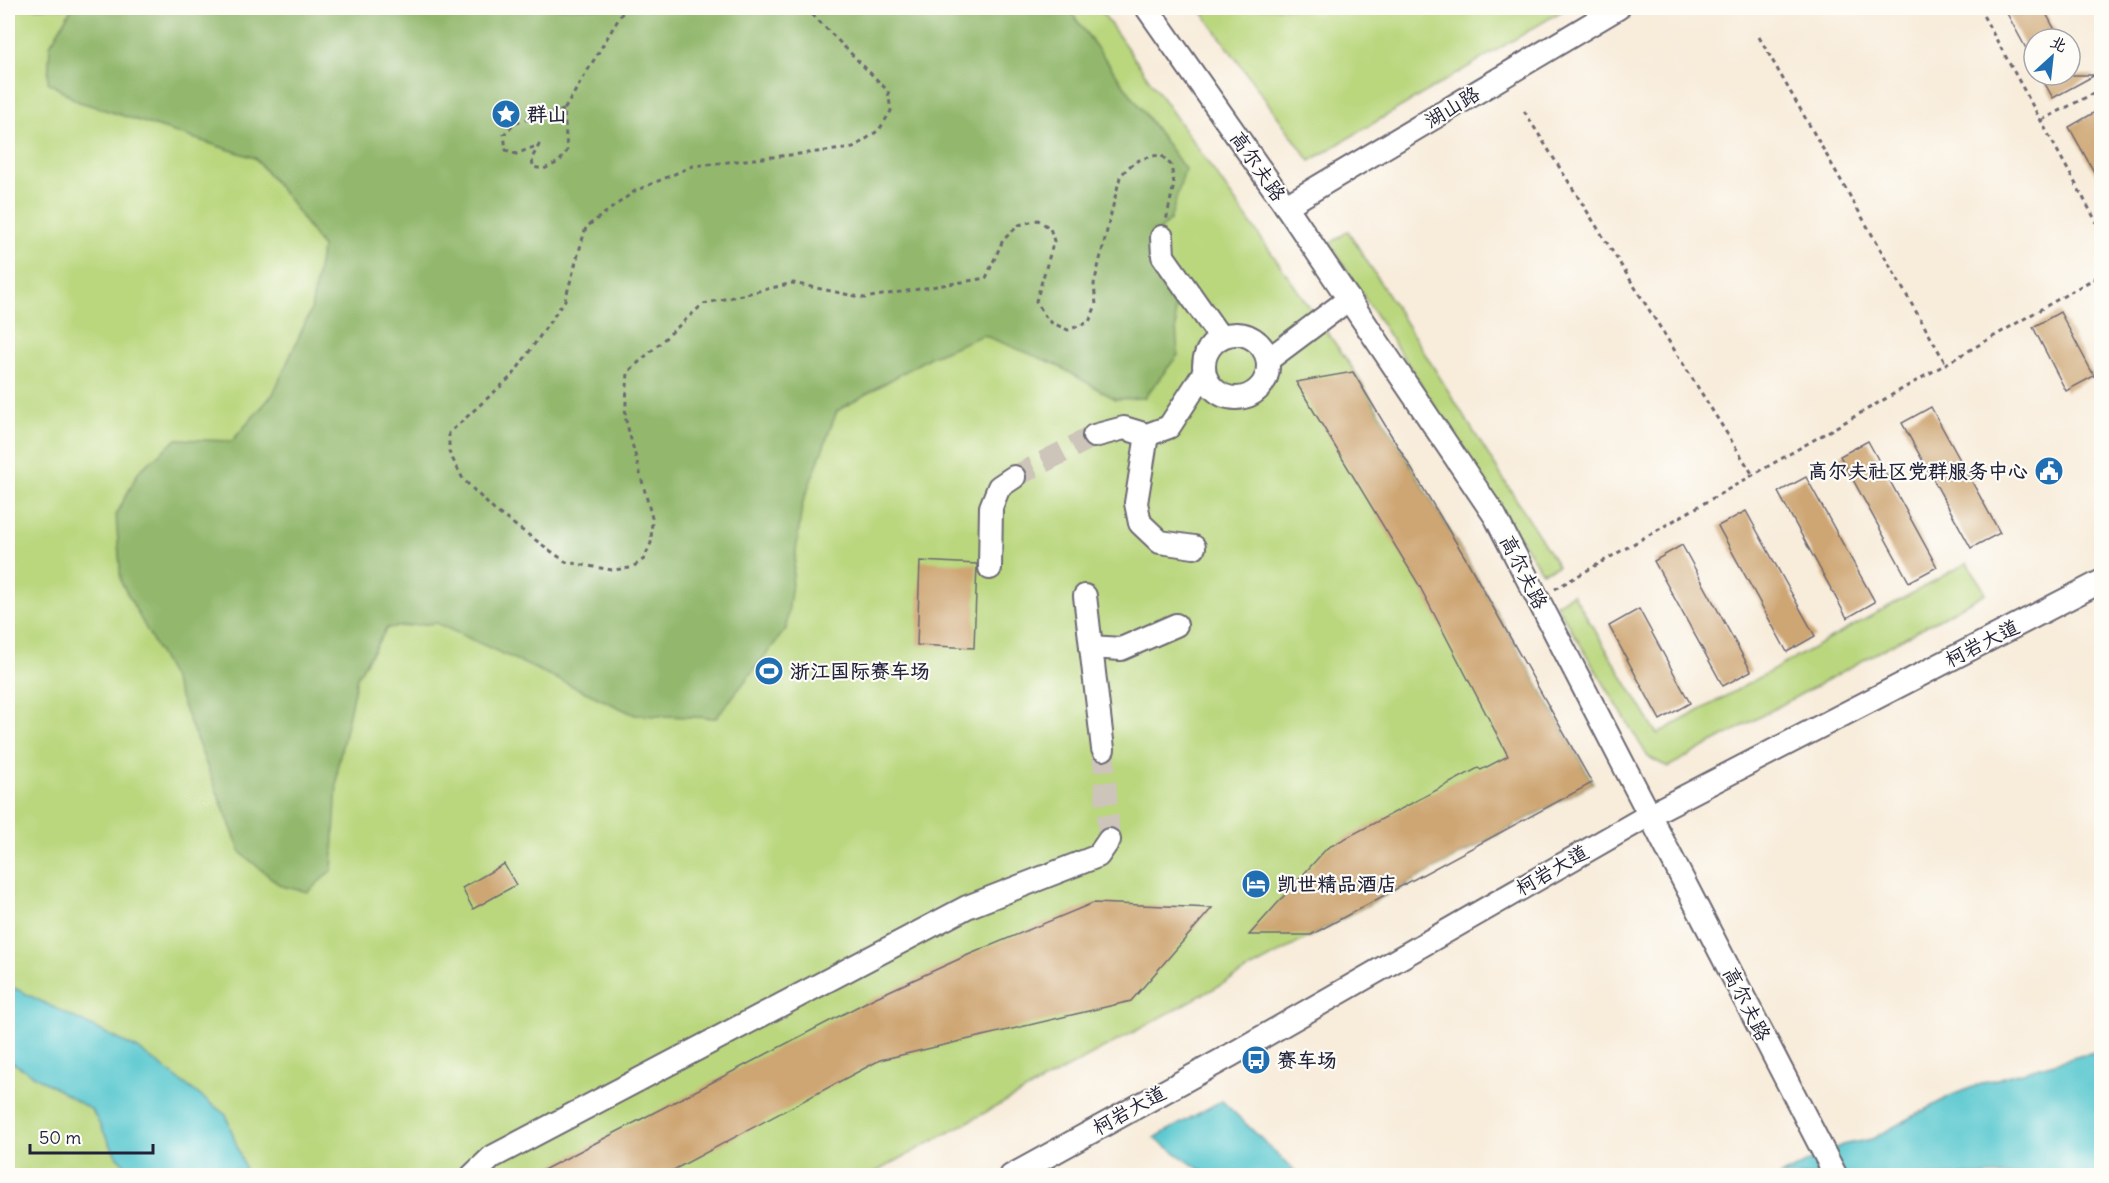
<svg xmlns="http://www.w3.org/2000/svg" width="2109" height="1183" font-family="Delius,'LXGW WenKai TC',sans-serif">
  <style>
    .green { fill: #bad77e; stroke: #6e7c5c; stroke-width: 1.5 }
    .forest { fill: #93b86d; stroke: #5a6d54; stroke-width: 1.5 }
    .water { fill: #5cc9d0; stroke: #3f7686; stroke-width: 1.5 }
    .building { fill: #cea673 }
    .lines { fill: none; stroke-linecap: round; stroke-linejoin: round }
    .minor-tunnel { stroke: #cdc4ba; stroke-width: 22; stroke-dasharray: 22 11; stroke-linecap: butt }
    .minor-casing { stroke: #6d6973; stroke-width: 26 }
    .path { stroke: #6d6973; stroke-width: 3; stroke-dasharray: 4.5 4.5; stroke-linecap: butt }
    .minor { stroke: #fff; stroke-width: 22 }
    .labels { text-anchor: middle; stroke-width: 4.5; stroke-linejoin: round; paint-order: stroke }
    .street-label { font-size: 20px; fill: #22223b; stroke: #fdfcf7 }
    .poi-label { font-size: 20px; font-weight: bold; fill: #22223b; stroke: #fdfcf7; text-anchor: start }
  </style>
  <rect width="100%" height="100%" fill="#fdfcf7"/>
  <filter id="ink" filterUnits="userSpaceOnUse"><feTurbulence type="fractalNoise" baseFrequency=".0167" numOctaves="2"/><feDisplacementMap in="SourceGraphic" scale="12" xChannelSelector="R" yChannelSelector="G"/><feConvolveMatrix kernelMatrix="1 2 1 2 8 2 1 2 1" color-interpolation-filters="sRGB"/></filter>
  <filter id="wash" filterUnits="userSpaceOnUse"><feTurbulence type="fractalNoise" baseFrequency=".008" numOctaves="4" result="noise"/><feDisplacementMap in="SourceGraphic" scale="24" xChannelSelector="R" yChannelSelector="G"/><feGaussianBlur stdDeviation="1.35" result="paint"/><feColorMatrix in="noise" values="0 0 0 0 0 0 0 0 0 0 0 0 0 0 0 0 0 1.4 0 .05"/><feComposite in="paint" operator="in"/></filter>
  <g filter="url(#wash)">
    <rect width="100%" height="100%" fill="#f8ecda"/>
    <g class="green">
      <polygon points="8,8 1099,8 1353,369 1466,558 1593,783 870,1175 8,1175"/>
      <polygon points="1199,8 1567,8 1310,161"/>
      <polygon points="1348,231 1558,566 1542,572 1330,244"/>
      <polygon points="1967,563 1986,593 1668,767 1648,757 1556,604 1573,594 1657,734"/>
    </g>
    <polygon class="forest" points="72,8 1068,8 1185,169 1170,220 1151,238 1159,274 1174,299 1178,355 1144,398 1115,399 1055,364 983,335 930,357 837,411 802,505 786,629 716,718 635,715 436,623 387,628 357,677 338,765 332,870 308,892 281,886 241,853 172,677 121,582 116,515 139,471 177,439 232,441 273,394 311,310 322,247 290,201 255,158 77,101 48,82 50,45"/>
    <g class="water">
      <polygon points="8,985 138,1049 226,1115 247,1175 136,1175 117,1157 92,1110 8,1060"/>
      <polygon points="2101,1050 2101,1175 1780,1176 1842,1145 1872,1139 1952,1095 1986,1082"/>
      <polygon points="1221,1101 1222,1101 1299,1175 1208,1175 1154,1138"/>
    </g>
    <g id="blocks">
      <g class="building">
        <polygon points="2004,8 2043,8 2060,39 2034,39 2034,63"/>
        <polygon points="2040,75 2095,75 2053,98"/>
        <polygon points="2097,111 2102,119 2102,186 2069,127"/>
        <polygon points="2060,312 2094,376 2066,391 2033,327"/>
        <polygon points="1353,372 1466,559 1592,783 1311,935 1249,935 1327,848 1478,768 1481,770 1508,756 1419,585 1296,382"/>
        <polygon points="1931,407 2000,533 1971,548 1902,423"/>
        <polygon points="1868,441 1937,567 1909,582 1840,456"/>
        <polygon points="1806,477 1875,602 1847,618 1778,492"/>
        <polygon points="1746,511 1815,636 1787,652 1718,526"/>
        <polygon points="1682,545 1751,671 1723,686 1654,561"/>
        <polygon points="920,561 977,564 974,648 917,645"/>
        <polygon points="1639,609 1690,703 1660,720 1609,626"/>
        <polygon points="504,864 516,885 473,909 462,888"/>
        <polygon points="1093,903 1212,908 1131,1001 880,1060 662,1176 532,1176 874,998 968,955"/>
      </g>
    </g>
  </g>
  <g filter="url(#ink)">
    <use href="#blocks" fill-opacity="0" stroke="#6d6973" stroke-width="1.5"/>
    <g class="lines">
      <g class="minor-tunnel">
        <polyline points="1014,477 1094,436"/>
        <polyline points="1103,749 1109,840"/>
      </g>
      <g class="minor-casing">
        <g id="minor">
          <polyline points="1147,8 1286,206 1495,516 1836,1176"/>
          <polyline points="1286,206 1618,8"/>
          <polyline points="1162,237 1163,256 1220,337"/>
          <circle cx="1236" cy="366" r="32"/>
          <polyline points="1269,359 1349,299"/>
          <polyline points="1147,435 1136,503 1140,523 1160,542 1194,547"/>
          <polyline points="1094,436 1124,428 1147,435 1169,427 1204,373"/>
          <polyline points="990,568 991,507 999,487 1014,477"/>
          <polyline points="1085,596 1103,749"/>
          <polyline points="1091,647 1121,649 1176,625"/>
          <polyline points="472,1176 492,1157 967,907 1098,856 1109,840"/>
          <polyline points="1011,1176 1231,1055 1649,815 2102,581"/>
        </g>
      </g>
      <g class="path">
        <path d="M806,8l82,83 3,20 -12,19 -26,18 -160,18 -58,25 -49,36 -21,73 -52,75 -64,58v19l14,27 31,31 72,52 46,8 19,-2 13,-9 7,-16 1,-25 -27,-101 3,-45 75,-68 90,-21 71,15 122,-20 17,-38 16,-15 19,-5 12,8 4,13 -18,60 12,20 20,9 21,-8 7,-17 -2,-21 26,-107c12,-16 22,-20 41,-22l10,10 3,19 -8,37"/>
        <polyline points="1979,8 2102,232"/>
        <polyline points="1759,37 1946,364"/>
        <polyline points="564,110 517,122 504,134 506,150 516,154 539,145 532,158 533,167 544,169 559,162 567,151 564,110 625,8"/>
        <polyline points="1524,111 1753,475"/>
        <polyline points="2042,120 2102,89"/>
        <polyline points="1555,589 2102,274"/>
      </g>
      <use href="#minor" class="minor"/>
    </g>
  </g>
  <defs>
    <g id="sight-disc" transform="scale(1.5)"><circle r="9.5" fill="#1f6fb2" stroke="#fdfcf7"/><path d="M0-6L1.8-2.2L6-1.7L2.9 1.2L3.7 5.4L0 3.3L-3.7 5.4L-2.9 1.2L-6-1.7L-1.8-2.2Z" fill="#fff"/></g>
    <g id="civic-disc" transform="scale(1.5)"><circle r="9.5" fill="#1f6fb2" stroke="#fdfcf7"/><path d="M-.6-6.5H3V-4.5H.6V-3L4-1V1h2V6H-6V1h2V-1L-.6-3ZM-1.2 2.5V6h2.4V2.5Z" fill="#fff"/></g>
    <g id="stadium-disc" transform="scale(1.5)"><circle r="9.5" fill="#1f6fb2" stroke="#fdfcf7"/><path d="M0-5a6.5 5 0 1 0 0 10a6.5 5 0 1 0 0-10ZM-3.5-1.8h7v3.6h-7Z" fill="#fff"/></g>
    <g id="hotel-disc" transform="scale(1.5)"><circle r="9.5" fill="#1f6fb2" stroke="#fdfcf7"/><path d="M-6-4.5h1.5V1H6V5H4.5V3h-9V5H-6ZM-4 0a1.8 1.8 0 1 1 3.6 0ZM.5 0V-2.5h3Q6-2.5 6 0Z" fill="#fff"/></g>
    <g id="bus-disc" transform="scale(1.5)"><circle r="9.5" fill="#1f6fb2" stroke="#fdfcf7"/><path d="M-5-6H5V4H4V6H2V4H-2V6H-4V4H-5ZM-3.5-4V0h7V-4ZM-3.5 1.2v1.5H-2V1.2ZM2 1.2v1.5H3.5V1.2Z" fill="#fff"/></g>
  </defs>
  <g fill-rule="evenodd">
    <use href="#sight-disc" x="506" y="114"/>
    <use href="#civic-disc" x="2049" y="471"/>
    <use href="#stadium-disc" x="769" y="671"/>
    <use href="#hotel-disc" x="1256" y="884"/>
    <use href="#bus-disc" x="1256" y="1060"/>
  </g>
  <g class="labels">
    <g class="street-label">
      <text transform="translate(1452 107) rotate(-31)" y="7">湖山路</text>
      <text transform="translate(1258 166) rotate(55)" y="7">高尔夫路</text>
      <text transform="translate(1524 572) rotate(63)" y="7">高尔夫路</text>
      <text transform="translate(1982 643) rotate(-27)" y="7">柯岩大道</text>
      <text transform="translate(1552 870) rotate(-30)" y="7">柯岩大道</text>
      <text transform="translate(1747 1004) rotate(63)" y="7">高尔夫路</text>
      <text transform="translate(1129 1110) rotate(-29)" y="7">柯岩大道</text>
    </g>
    <g class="poi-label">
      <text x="527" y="121">群山</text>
      <text x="2028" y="478" text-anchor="end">高尔夫社区党群服务中心</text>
      <text x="790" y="678">浙江国际赛车场</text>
      <text x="1277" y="891">凯世精品酒店</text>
      <text x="1277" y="1067">赛车场</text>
    </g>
  </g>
  <rect width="2109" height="1183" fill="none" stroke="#fdfcf7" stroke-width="30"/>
  <g transform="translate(2052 57) rotate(27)"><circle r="28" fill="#fdfcf7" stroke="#a5a5ac" stroke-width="1.5"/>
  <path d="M0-4.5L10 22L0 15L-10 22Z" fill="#1f6fb2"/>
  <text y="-9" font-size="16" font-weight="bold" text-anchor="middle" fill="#22223b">北</text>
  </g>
  <path d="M30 1144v9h123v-9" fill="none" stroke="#22223b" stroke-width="3"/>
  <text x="39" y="1144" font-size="18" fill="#22223b" stroke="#fdfcf7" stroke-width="4.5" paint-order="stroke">50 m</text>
</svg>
